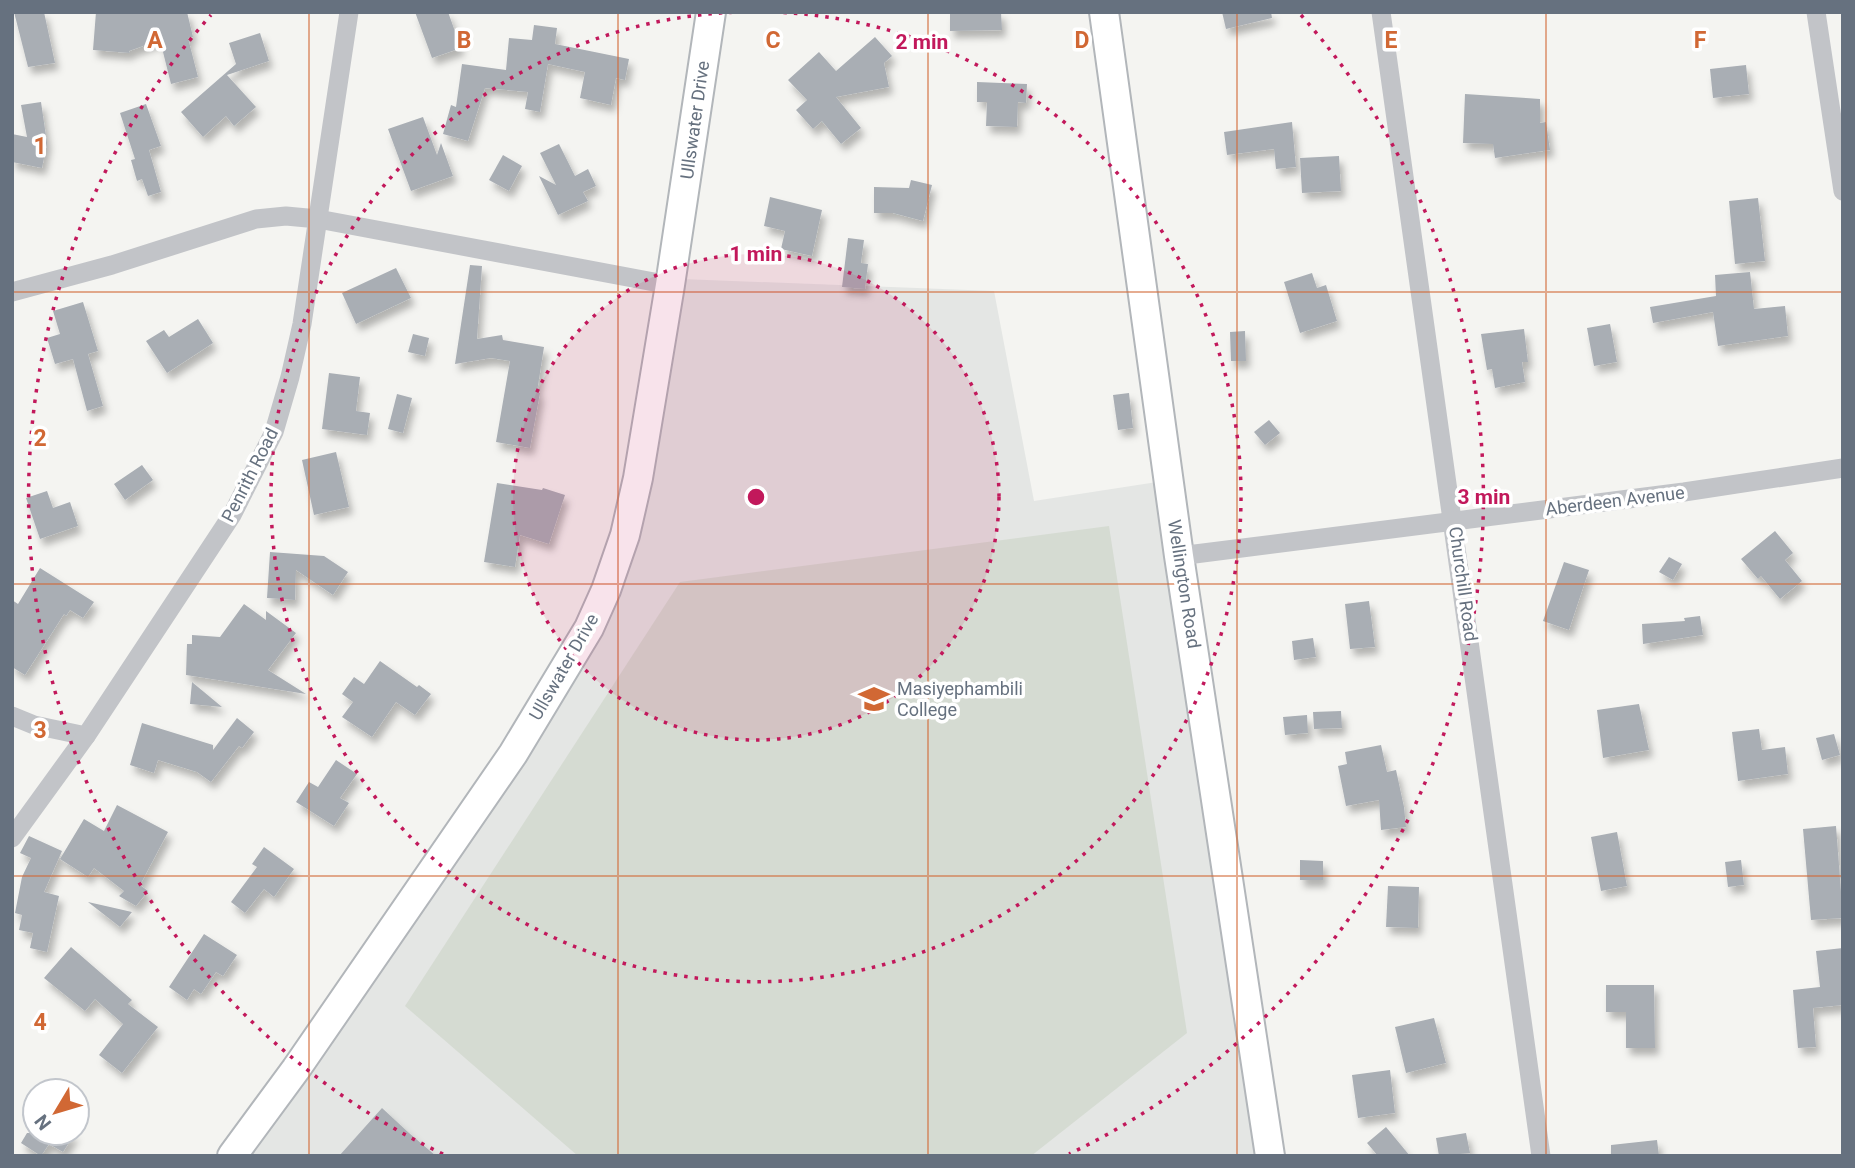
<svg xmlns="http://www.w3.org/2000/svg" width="1855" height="1168" font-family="Roboto,sans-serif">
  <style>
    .built { fill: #e4e6e4 }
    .green { fill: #d5dbd2 }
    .building { fill: #a9aeb4; filter: url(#shadow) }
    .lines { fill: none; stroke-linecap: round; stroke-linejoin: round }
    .secondary-casing { stroke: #b2b6ba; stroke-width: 32 }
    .street { stroke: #c2c4c8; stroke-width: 19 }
    .secondary { stroke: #fff; stroke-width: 28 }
    .grid { fill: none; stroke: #d16834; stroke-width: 2; stroke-opacity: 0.55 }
    .ring { fill: none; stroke: #c2185b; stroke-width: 3.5; stroke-dasharray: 3.5 7 }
    .labels { text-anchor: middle; stroke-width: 7; stroke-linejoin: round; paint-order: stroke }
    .street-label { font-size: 18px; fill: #66717f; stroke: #fff }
    .poi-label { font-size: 18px; fill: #66717f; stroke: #fff; text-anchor: start }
    .grid-label { font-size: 23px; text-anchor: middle; font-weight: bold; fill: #d16834; stroke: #fff; stroke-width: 7; stroke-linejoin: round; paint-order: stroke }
    .centre { fill: #c2185b; stroke: #fff; stroke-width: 3.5 }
    .ring-label { font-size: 21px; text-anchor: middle; font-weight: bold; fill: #c2185b; stroke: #fff; stroke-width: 7; stroke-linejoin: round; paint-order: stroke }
  </style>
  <defs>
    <filter id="shadow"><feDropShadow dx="4" dy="7" stdDeviation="3.5" flood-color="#0004"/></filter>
  </defs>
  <rect width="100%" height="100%" fill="#f4f4f1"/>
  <polygon class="built" points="681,279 994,291 1034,501 1157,482 1256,1156 239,1156 596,637"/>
  <polygon class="green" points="1109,526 1187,1033 1031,1156 578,1156 405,1006 680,582"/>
  <g class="building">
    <polygon points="14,12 44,12 55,63 28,67"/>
    <polygon points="96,12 187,12 193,37 188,38 198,77 171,84 160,40 129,51 130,53 93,50"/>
    <polygon points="415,12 448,12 461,48 432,58"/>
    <polygon points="950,12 1001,12 1002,30 950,31"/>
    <polygon points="1222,12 1271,12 1272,18 1226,29"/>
    <polygon points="534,25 557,28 555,44 629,59 625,80 616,78 611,105 580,98 585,72 548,64 540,112 525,109 528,92 485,88 468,141 443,134 451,105 456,107 462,64 506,70 509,38 532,40"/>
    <polygon points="260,33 269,61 227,75 256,107 234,126 226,116 203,137 181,112 236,64 229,43"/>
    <polygon points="875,37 892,56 884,63 889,87 836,97 861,128 841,144 822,121 813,129 796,110 807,100 788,80 819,52 836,71"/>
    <polygon points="1746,65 1749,94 1713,98 1710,69"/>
    <polygon points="977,82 1027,84 1026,103 1018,102 1017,127 986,126 987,102 977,102"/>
    <polygon points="1465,94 1540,99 1540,123 1546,122 1550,150 1495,158 1493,144 1463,143"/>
    <polygon points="41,102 47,143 42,168 12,162 12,134 27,137 21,105"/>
    <polygon points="146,104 161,146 149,150 161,192 148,196 142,179 137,181 131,160 135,159 120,113"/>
    <polygon points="423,117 437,155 441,143 453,176 411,191 388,129"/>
    <polygon points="1292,122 1296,167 1276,169 1274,149 1227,155 1224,132"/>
    <polygon points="559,144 575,176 588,169 596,186 583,192 588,201 558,215 539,176 556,185 540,153"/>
    <polygon points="503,155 522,166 509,191 489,180"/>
    <polygon points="1339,156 1341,191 1302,193 1300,158"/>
    <polygon points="911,180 932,185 923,221 893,213 874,213 874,187 909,188"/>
    <polygon points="770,197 822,210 812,256 781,249 785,231 764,226"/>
    <polygon points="1758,198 1765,261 1735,264 1729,201"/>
    <polygon points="848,238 864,240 861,263 868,264 865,289 842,287"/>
    <polygon points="470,265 482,266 477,339 502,335 503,340 544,347 537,392 540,393 530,448 496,442 510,361 491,358 455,364"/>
    <polygon points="396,268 411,298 356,324 342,293"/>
    <polygon points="1750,272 1754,309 1785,306 1788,336 1718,346 1713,312 1653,323 1650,307 1716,296 1715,275"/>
    <polygon points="1312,273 1317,288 1326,285 1337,321 1300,333 1284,282"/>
    <polygon points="83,302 98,351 88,354 103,406 87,411 73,359 55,364 47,338 60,334 53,311"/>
    <polygon points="198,319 213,343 167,373 146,341 164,330 169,337"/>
    <polygon points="1610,324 1617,362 1594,366 1587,328"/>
    <polygon points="1524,329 1528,362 1522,362 1525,382 1495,388 1492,369 1487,370 1481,334"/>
    <polygon points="1245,331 1246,361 1231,361 1230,332"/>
    <polygon points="413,334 429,338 425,356 408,352"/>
    <polygon points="329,373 360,377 356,411 370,413 367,435 322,429"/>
    <polygon points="1129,393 1133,428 1118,430 1113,395"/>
    <polygon points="397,394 412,398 403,433 388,429"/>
    <polygon points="1269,420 1280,433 1265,445 1254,432"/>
    <polygon points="336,452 349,507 314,515 302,460"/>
    <polygon points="142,465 153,480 125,500 114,484"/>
    <polygon points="497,483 542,490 543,488 565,495 549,544 520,535 515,567 484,562"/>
    <polygon points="47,491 53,508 70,502 78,526 40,539 26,498"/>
    <polygon points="1775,531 1793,553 1785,560 1802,581 1780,599 1761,576 1758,579 1741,559"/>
    <polygon points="270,552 324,556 348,572 333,595 296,570 295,600 267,598"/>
    <polygon points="1669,557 1682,564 1673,580 1659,572"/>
    <polygon points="1564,562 1589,570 1569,630 1543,621"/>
    <polygon points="40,568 94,602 83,618 70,610 66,616 64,614 25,675 12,667 12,600 18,604"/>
    <polygon points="1369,601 1375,647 1350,649 1345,604"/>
    <polygon points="244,604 266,620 266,611 296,633 268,670 306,694 186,675 187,644 192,644 192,635 220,637"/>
    <polygon points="1700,616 1703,635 1643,644 1642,624 1685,621 1684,618"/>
    <polygon points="1313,638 1316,657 1294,660 1292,641"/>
    <polygon points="380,661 417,687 419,685 431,694 415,715 396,702 372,737 342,717 353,702 342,694 354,677 364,684"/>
    <polygon points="192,682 222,707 190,704"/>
    <polygon points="1639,704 1649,750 1603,758 1597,710"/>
    <polygon points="1341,711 1342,728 1314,729 1313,712"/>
    <polygon points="1307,715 1308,733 1285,735 1283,717"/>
    <polygon points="237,718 254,732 242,748 239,746 211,782 197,772 158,760 154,773 130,765 142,723 213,745 213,750"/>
    <polygon points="1759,729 1762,750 1785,747 1788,774 1738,781 1732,732"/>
    <polygon points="1834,734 1840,755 1822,760 1816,738"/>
    <polygon points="1381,745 1387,772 1396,770 1404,807 1406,827 1381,830 1379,800 1346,806 1338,766 1347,764 1345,752"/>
    <polygon points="336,760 357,774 340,798 349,803 334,826 296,802 309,782 318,787"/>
    <polygon points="117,805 168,832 140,885 148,891 136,906 119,896 124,891 94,868 88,877 60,859 84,819 104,831"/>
    <polygon points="1836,826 1843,918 1811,920 1803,829"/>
    <polygon points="1617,832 1627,886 1601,891 1591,837"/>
    <polygon points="29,836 62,851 44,892 59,896 47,952 30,948 33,933 19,930 22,915 15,913 22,877 31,858 20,853"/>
    <polygon points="264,847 294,869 274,897 264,889 245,913 231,902 257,867 252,864"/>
    <polygon points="1300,860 1323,861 1323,880 1300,880"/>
    <polygon points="1741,860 1744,885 1728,887 1725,862"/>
    <polygon points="1388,886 1419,887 1418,928 1386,927"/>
    <polygon points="88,902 132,912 120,927"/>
    <polygon points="204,934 237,955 223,976 216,972 201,994 194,989 187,1000 169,987"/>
    <polygon points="71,947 132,1000 128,1004 158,1027 122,1073 99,1055 123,1024 95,999 85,1011 44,978"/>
    <polygon points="1843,948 1843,1005 1813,1008 1816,1047 1798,1048 1793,990 1820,987 1816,951"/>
    <polygon points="1606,985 1654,985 1655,1048 1626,1048 1626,1012 1606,1012"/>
    <polygon points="1434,1018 1446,1063 1406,1073 1395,1027"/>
    <polygon points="1390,1070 1395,1113 1358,1118 1352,1075"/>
    <polygon points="382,1108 409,1133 436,1156 339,1156"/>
    <polygon points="1386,1127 1410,1156 1378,1156 1367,1143"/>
    <polygon points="27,1133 75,1133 63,1152 49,1144 41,1156 21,1143"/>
    <polygon points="1466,1133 1470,1153 1439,1156 1436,1138"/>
    <polygon points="1657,1140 1659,1156 1611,1156 1611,1145"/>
  </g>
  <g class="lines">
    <g class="secondary-casing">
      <g id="secondary">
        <polyline points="1104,12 1179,556 1270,1156"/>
        <polyline points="232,1156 296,1069 513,754 589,628 606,590 625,535 638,478 670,285 711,12"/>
      </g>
    </g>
    <g class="street">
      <polyline points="1381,12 1541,1156"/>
      <polyline points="1816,12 1843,191"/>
      <polyline points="12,292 112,265 256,219 286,216 318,219 670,285"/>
      <polyline points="1179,556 1684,492 1843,468"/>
      <polyline points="12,716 34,725 86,736"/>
      <polyline points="12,838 86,736 232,515 274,432 290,377 302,324 349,12"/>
    </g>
    <use href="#secondary" class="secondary"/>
  </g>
  <path class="grid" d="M309,12v1144M618,12v1144M928,12v1144M1237,12v1144M1546,12v1144M12,292h1831M12,584h1831M12,876h1831"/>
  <circle cx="756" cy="497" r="243" fill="#c2185b" fill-opacity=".12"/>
  <g class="ring">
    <circle cx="756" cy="497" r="243"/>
    <path d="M773 12A485 485 0 1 1 739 12"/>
    <path d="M443 1154A728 728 0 0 1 211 15M1301 15A728 728 0 0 1 1069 1154"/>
  </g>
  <defs>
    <g id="school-bare" transform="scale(2.415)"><path d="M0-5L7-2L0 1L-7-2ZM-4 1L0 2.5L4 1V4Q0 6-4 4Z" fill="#d16834" stroke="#fff" stroke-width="2.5" paint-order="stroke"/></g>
  </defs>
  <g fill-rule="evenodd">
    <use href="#school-bare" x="874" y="699"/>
  </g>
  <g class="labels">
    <g class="street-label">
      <text transform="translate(695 120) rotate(-82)" y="6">Ullswater Drive</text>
      <text transform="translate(250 475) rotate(-63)" y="6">Penrith Road</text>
      <text transform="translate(1615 501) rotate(-7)" y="6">Aberdeen Avenue</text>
      <text transform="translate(1184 584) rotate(81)" y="6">Wellington Road</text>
      <text transform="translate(1463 584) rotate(82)" y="6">Churchill Road</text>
      <text transform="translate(564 667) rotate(-60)" y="6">Ullswater Drive</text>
    </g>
    <g class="poi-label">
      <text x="897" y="695">Masiyephambili<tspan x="897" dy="21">College</tspan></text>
    </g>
  </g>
  <g class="grid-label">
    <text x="155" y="48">A</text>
    <text x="464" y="48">B</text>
    <text x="773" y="48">C</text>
    <text x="1082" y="48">D</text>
    <text x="1391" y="48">E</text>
    <text x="1700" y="48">F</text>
    <text x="40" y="154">1</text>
    <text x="40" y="446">2</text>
    <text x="40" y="738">3</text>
    <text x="40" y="1030">4</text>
  </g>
  <circle cx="756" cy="497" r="10" class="centre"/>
  <g class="ring-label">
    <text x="922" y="49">2 min</text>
    <text x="756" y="261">1 min</text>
    <text x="1484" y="504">3 min</text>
  </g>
  <rect width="1855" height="1168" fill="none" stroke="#66717f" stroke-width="28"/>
  <g transform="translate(56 1112) rotate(232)"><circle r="33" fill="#ffffff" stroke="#c2c6cc" stroke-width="2"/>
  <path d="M0-5L12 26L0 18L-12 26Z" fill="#d16834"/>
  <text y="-10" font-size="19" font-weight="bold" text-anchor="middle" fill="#66717f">N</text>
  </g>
</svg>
